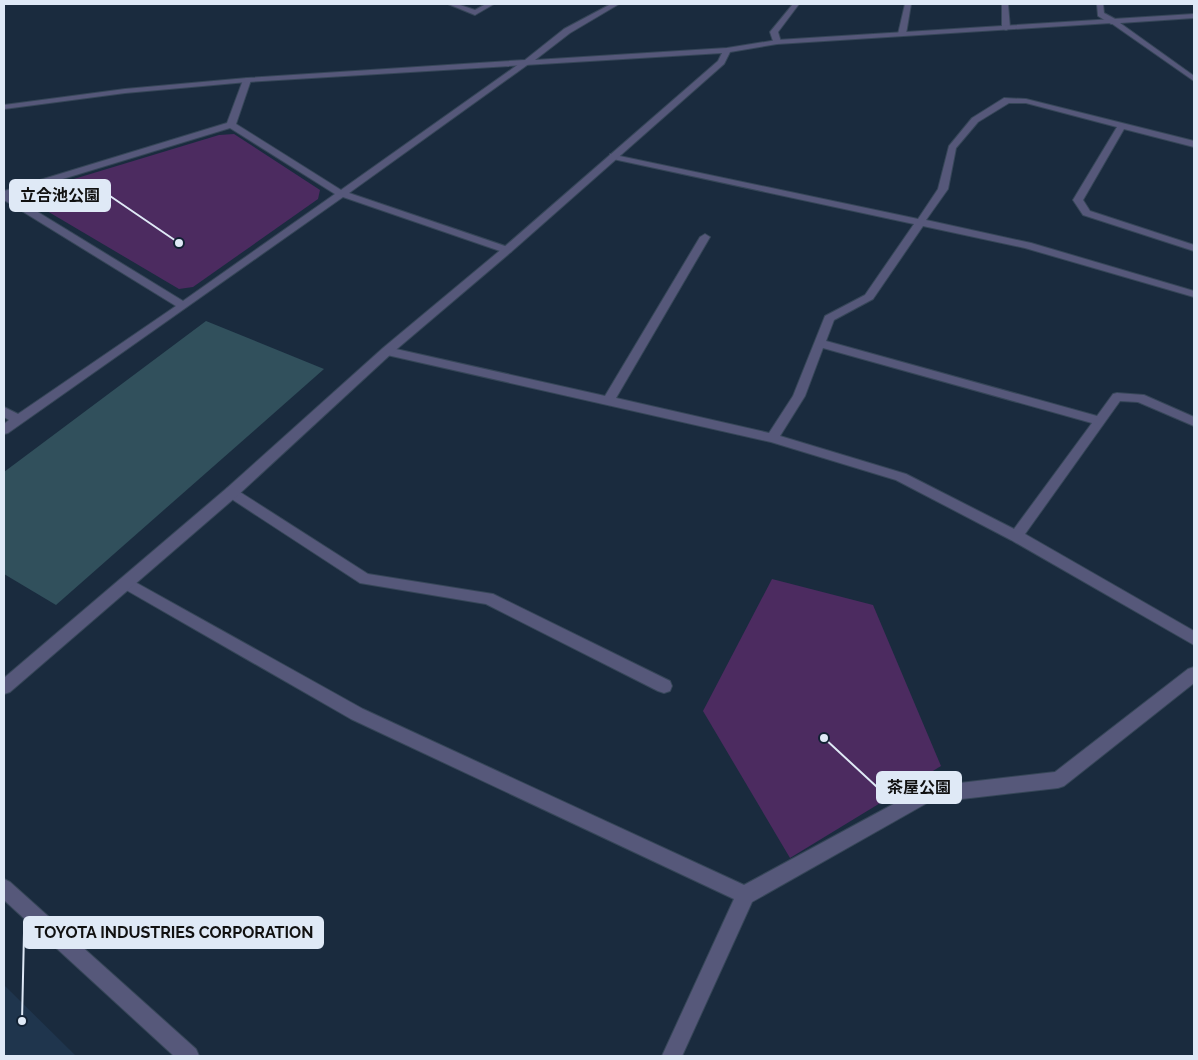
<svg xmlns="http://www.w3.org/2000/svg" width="1198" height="1060" font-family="Raleway,'Noto Sans JP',sans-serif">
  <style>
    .built { fill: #1f354d }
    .green { fill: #4c2b60 }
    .building { fill: #31505c }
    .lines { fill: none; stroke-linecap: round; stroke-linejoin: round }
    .minor-casing { stroke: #364658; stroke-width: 2 }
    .tertiary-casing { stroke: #364658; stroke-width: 2 }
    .minor { fill: #56587a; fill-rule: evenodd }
    .tertiary { fill: #56587a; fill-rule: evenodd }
    .leader { fill: none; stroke: #dfe9f6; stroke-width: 2 }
    .callout-dot { fill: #dfe9f6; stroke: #112133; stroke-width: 2 }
    .callout { fill: #dfe9f6; stroke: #dfe9f6; stroke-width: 2 }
    .callout-label { font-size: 16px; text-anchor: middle; font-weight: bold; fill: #111 }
  </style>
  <rect width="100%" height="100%" fill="#1a2b3e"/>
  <polygon class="built" points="4,985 76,1056 4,1056"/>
  <g class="green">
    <polygon points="234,134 320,190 318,199 193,287 179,289 25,198 31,192 219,135"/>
    <polygon points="772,579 873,605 941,766 790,858 703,711"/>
  </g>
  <polygon class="building" points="206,321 324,369 56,605 4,574 4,472"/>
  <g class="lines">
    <g class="minor-casing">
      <g id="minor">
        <polygon points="448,4 457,4 475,10 486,4 494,4 475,15"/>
        <polygon points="793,4 799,4 778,32 781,42 774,44 770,32"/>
        <polygon points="905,4 911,4 906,34 902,36 898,34"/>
        <polygon points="1002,4 1008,4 1010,28 1006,30 1002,28"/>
        <polygon points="1097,4 1103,4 1104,13 1117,20 1117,24 1111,24 1098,16"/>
        <path d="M523,61l7,2 -181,130 162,55v4h-8l-160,-55 -335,236 -4,1v-10l5,-4 -5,-3v-10l14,7 158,-108 -172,-106v-9l223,-68 16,-43 4,-2 4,2 -15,44 105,66zM230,128l105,66 -152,107 -173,-106z"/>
        <path d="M1004,98l22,1 168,42v6l-70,-18 -41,71 7,11 104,34v6l-111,-36 -10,-15 44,-73 -91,-24h-17l-31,19 -22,26 -8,41 -22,31 105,23 163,48v6l-169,-49 -102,-22 -50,73 -39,21 -8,21 271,75 16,-22 4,-1 27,2 50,22v9l-56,-24 -18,-1 -95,133 169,97v14l-183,-105 -115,-60 -125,-38 -384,-87 -6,-4 6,-4 218,49 95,-159 5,-3 5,3 -94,161 153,35 24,-37 32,-80 40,-21 49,-71 -301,-65 -3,-1v-4l308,65 20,-30 11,-43 23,-28zM823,348l269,75 -78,106 -108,-55 -126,-38 25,-40z"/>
        <polygon points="232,487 368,574 493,594 670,681 672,686 670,691 664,693 658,691 486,604 360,583 227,496 225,492 227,488"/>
        <polygon points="126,577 363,709 744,885 925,787 1055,772 1188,669 1194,667 1194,683 1064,786 1058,788 927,803 752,902 682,1056 662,1056 734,899 351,719 121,587 119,583 121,579"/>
      </g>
    </g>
    <g class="tertiary-casing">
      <g id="tertiary">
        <polygon points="611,4 619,4 570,33 535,60 727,48 777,40 1194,14 1194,18 1120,23 1194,76 1194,81 1111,23 777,44 730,52 724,64 511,252 391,354 237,496 10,692 4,694 4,678 227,488 383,348 503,248 718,61 722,53 247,82 125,93 4,109 4,105 125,89 247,78 525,60 564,29"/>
        <polygon points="4,879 10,882 196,1049 199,1056 174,1056 4,900"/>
      </g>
    </g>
    <use href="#minor" class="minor"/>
    <use href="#tertiary" class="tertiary"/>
  </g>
  <path class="leader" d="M179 243L110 196M824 738L877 787M22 1021L24 933"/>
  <g class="callout-dot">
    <circle cx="179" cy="243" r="5"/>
    <circle cx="824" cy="738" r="5"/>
    <circle cx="22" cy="1021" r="5"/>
  </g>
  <g class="callout">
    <rect x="10" y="180" width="100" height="31" rx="5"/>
    <rect x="877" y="772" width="84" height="31" rx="5"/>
    <rect x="24" y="917" width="299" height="31" rx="5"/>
  </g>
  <g class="callout-label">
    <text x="60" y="201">立合池公園</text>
    <text x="919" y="793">茶屋公園</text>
    <text x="174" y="938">TOYOTA INDUSTRIES CORPORATION</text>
  </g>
  <rect width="1198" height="1060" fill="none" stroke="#dfe9f6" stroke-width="10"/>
</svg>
